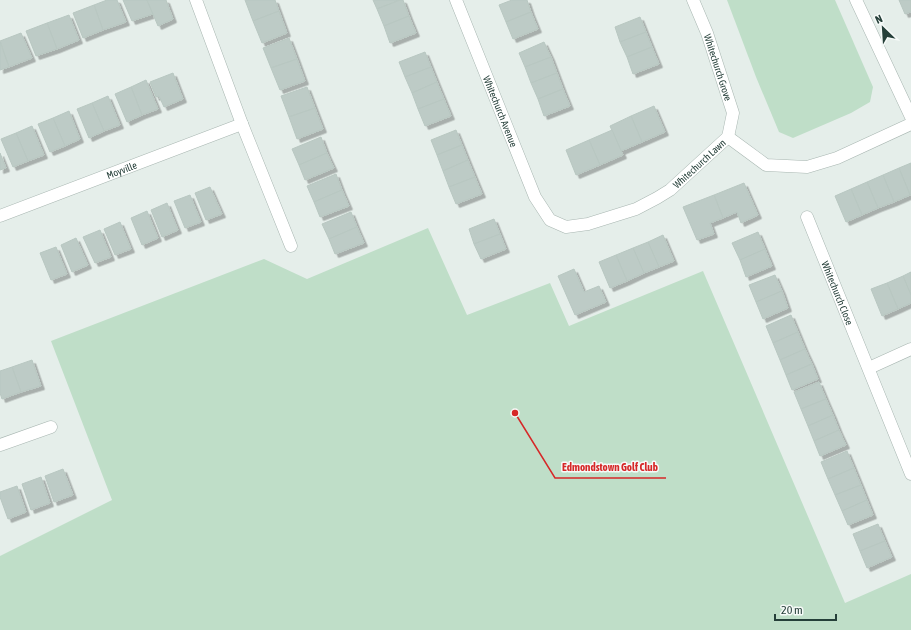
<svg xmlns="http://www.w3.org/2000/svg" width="911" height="630" font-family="'Asap Condensed',sans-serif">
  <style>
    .green { fill: #bfdec8 }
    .building { fill: #bdcbc6; stroke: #b8c7c1; filter: url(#shadow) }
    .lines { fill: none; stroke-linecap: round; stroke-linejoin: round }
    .street-casing { stroke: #a8b6b1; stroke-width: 13 }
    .street { stroke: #fff; stroke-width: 12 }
    .labels { text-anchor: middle; stroke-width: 3; stroke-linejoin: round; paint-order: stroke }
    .street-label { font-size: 10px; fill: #253f39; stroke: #f6faf8 }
    .leader { fill: none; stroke: #d62828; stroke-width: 1.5 }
    .callout-dot { fill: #d62828; stroke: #f6faf8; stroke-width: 1.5 }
    .callout-label { font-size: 11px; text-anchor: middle; font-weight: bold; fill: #d62828; stroke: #f6faf8; stroke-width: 3; stroke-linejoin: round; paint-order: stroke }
  </style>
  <defs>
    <filter id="shadow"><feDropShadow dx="3.5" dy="3.5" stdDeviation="0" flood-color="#0004"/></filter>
  </defs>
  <rect width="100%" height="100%" fill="#e5eeea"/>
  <g class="green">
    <polygon points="727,0 835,0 873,87 870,102 851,113 793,138 779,132 756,77"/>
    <polygon points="428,228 467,315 550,283 569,326 703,271 845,603 911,574 911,630 0,630 0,556 112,500 51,341 264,259 307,279"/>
  </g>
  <g class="building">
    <polygon points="107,0 117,0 126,22 103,30 94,5"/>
    <polygon points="123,0 147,0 153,14 132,21"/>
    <polygon points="147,0 166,0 173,19 158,26"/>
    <polygon points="245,0 275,0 279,11 253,21"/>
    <polygon points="373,0 400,0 377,9"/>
    <polygon points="400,0 403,0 409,16 384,26 377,9"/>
    <polygon points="512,0 527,0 531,12 506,22 499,5"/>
    <polygon points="899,0 911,0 911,12 905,14"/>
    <polygon points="94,5 103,30 83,38 73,13"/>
    <polygon points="279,11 287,33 262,43 253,21"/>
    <polygon points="531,12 538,29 513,39 506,22"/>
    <polygon points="69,15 79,40 57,49 47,23"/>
    <polygon points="409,16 416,33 390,43 384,26"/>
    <polygon points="640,17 646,32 620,42 615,27"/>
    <polygon points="47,23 57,49 36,56 26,31"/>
    <polygon points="646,32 652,47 627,57 620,42"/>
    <polygon points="21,33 32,58 9,67 0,41"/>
    <polygon points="289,38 297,59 271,68 263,48"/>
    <polygon points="0,42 9,67 0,70"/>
    <polygon points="544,42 551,57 525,67 519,53"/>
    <polygon points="652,47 659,64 633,74 627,57"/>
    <polygon points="425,52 431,67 405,77 399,62"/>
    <polygon points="551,57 557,73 531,83 525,67"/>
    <polygon points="297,59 305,81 280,90 271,68"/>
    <polygon points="431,67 437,82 412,93 405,77"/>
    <polygon points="173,73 183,99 164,107 159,96 156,97 150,82"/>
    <polygon points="557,73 563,89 538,99 531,83"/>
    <polygon points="146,80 158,109 142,115 131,87"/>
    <polygon points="437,82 444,99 418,109 412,93"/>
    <polygon points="131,87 142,115 127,122 115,94"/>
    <polygon points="307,87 315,108 289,117 281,96"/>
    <polygon points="563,89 570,106 544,116 538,99"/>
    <polygon points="108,96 120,125 104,131 92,103"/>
    <polygon points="444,99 451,116 425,126 418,109"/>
    <polygon points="92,103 104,131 89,138 77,109"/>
    <polygon points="654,106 665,132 642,142 631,116"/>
    <polygon points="315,108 323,129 297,139 289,117"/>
    <polygon points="69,111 80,139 65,146 53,118"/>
    <polygon points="631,116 642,142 621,151 610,126"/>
    <polygon points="53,118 65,146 50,152 38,124"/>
    <polygon points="32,126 44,155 28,161 16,133"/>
    <polygon points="456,130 462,145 437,155 431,140"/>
    <polygon points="612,130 623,155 600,165 589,140"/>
    <polygon points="16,133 28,161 13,167 1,139"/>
    <polygon points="321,137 327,153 299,165 292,149"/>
    <polygon points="589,140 600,165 576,175 566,150"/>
    <polygon points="462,145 468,160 443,171 437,155"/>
    <polygon points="0,153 6,168 0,170"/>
    <polygon points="327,153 334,168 305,180 299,165"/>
    <polygon points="468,160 475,177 449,187 443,171"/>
    <polygon points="911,163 911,195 910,195 899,168"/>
    <polygon points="899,168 910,195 894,202 883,175"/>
    <polygon points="336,174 342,190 314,202 307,186"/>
    <polygon points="883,175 894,202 878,208 867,182"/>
    <polygon points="475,177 482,194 456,204 449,187"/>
    <polygon points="867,182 878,208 862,215 851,189"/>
    <polygon points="744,183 758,215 741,223 737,212 723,218 714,195"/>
    <polygon points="210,187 222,214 206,220 195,193"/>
    <polygon points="851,189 862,215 846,222 835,196"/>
    <polygon points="342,190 349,206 320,217 314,202"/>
    <polygon points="190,195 201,222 185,228 174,201"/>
    <polygon points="714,195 723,218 710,223 714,234 697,240 683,207"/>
    <polygon points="167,203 178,230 162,237 151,210"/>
    <polygon points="147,211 158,238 142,245 131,218"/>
    <polygon points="351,212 357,227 329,239 322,224"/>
    <polygon points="494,219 500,234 474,244 469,229"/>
    <polygon points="120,222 131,249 115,255 104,229"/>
    <polygon points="357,227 364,243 335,254 329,239"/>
    <polygon points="100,230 111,257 95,263 83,237"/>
    <polygon points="758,232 765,249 740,260 732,243"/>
    <polygon points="500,234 506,249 481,259 474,244"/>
    <polygon points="663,235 674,261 659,267 648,242"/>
    <polygon points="76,238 88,265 72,272 61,245"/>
    <polygon points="648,242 659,267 644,273 633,248"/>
    <polygon points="56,247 67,274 51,280 40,253"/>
    <polygon points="633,248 644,273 627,281 616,255"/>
    <polygon points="765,249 772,266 746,277 740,260"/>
    <polygon points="616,255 627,281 610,288 599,262"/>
    <polygon points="574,269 584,292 599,286 606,302 575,315 558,276"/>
    <polygon points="911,272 911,295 903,276"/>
    <polygon points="775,275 782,291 756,302 749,285"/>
    <polygon points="903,276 911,295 911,303 898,309 887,283"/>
    <polygon points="887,283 898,309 882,316 871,289"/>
    <polygon points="782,291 788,308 763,319 756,302"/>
    <polygon points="791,315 798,332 773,343 766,326"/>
    <polygon points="798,332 805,349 780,360 773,343"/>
    <polygon points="805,349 812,364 786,375 780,360"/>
    <polygon points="32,360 41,386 21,392 12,367"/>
    <polygon points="812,364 818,379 792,390 786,375"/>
    <polygon points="12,367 21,392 2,399 0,393 0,371"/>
    <polygon points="819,382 826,399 801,409 794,392"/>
    <polygon points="826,399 833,415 808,426 801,409"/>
    <polygon points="833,415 839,430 814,441 808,426"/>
    <polygon points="839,430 846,445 820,456 814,441"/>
    <polygon points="847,451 854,468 828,479 821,462"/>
    <polygon points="854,468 861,485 835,495 828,479"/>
    <polygon points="63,469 73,495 54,502 45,476"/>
    <polygon points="41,477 50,503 31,510 22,484"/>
    <polygon points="861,485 867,500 842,511 835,495"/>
    <polygon points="17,486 26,512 8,519 0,497 0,492"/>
    <polygon points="867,500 873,515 848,525 842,511"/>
    <polygon points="878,524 885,541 860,551 853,534"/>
    <polygon points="885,541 892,557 867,568 860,551"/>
  </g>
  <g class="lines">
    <g class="street-casing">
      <g id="street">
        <polyline points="196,0 242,124 291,246"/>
        <path id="s1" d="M456,0l79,197 15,23 16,7 22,-3 48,-15 21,-11 13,-8 58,-53"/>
        <path id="s2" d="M693,0l14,33 26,80 -5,24"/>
        <polyline points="856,0 911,117"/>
        <polyline points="728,137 766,165 807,167 837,158 911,124"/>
        <path id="s3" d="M0,216l242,-92"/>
        <path id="s4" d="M807,217l104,257"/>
        <polyline points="869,368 911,349"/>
        <polyline points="0,445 51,427"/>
      </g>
    </g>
    <use href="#street" class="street"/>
  </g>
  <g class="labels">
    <g class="street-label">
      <text dy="4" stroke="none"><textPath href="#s2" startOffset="72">Whitechurch Grove</textPath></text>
      <text dy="4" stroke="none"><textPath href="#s1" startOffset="120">Whitechurch Avenue</textPath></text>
      <text dy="4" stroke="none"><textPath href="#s1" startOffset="408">Whitechurch Lawn</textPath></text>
      <text dy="4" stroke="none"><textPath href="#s3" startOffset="130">Moyville</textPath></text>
      <text dy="4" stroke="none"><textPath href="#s4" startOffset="82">Whitechurch Close</textPath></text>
    </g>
  </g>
  <path class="leader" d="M515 413L555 478H666"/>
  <circle class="callout-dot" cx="515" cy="413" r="4"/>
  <g class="callout-label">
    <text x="610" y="471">Edmondstown Golf Club</text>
  </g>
  <g transform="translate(883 28) rotate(335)" stroke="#f6faf8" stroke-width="3" paint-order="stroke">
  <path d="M0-3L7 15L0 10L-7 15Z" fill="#253f39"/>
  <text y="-6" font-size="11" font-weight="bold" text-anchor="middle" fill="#253f39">N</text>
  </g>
  <path d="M775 614v6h61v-6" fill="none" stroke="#253f39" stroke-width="2"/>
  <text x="781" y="614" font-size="12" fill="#253f39" stroke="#f6faf8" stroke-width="3" paint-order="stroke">20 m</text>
</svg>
